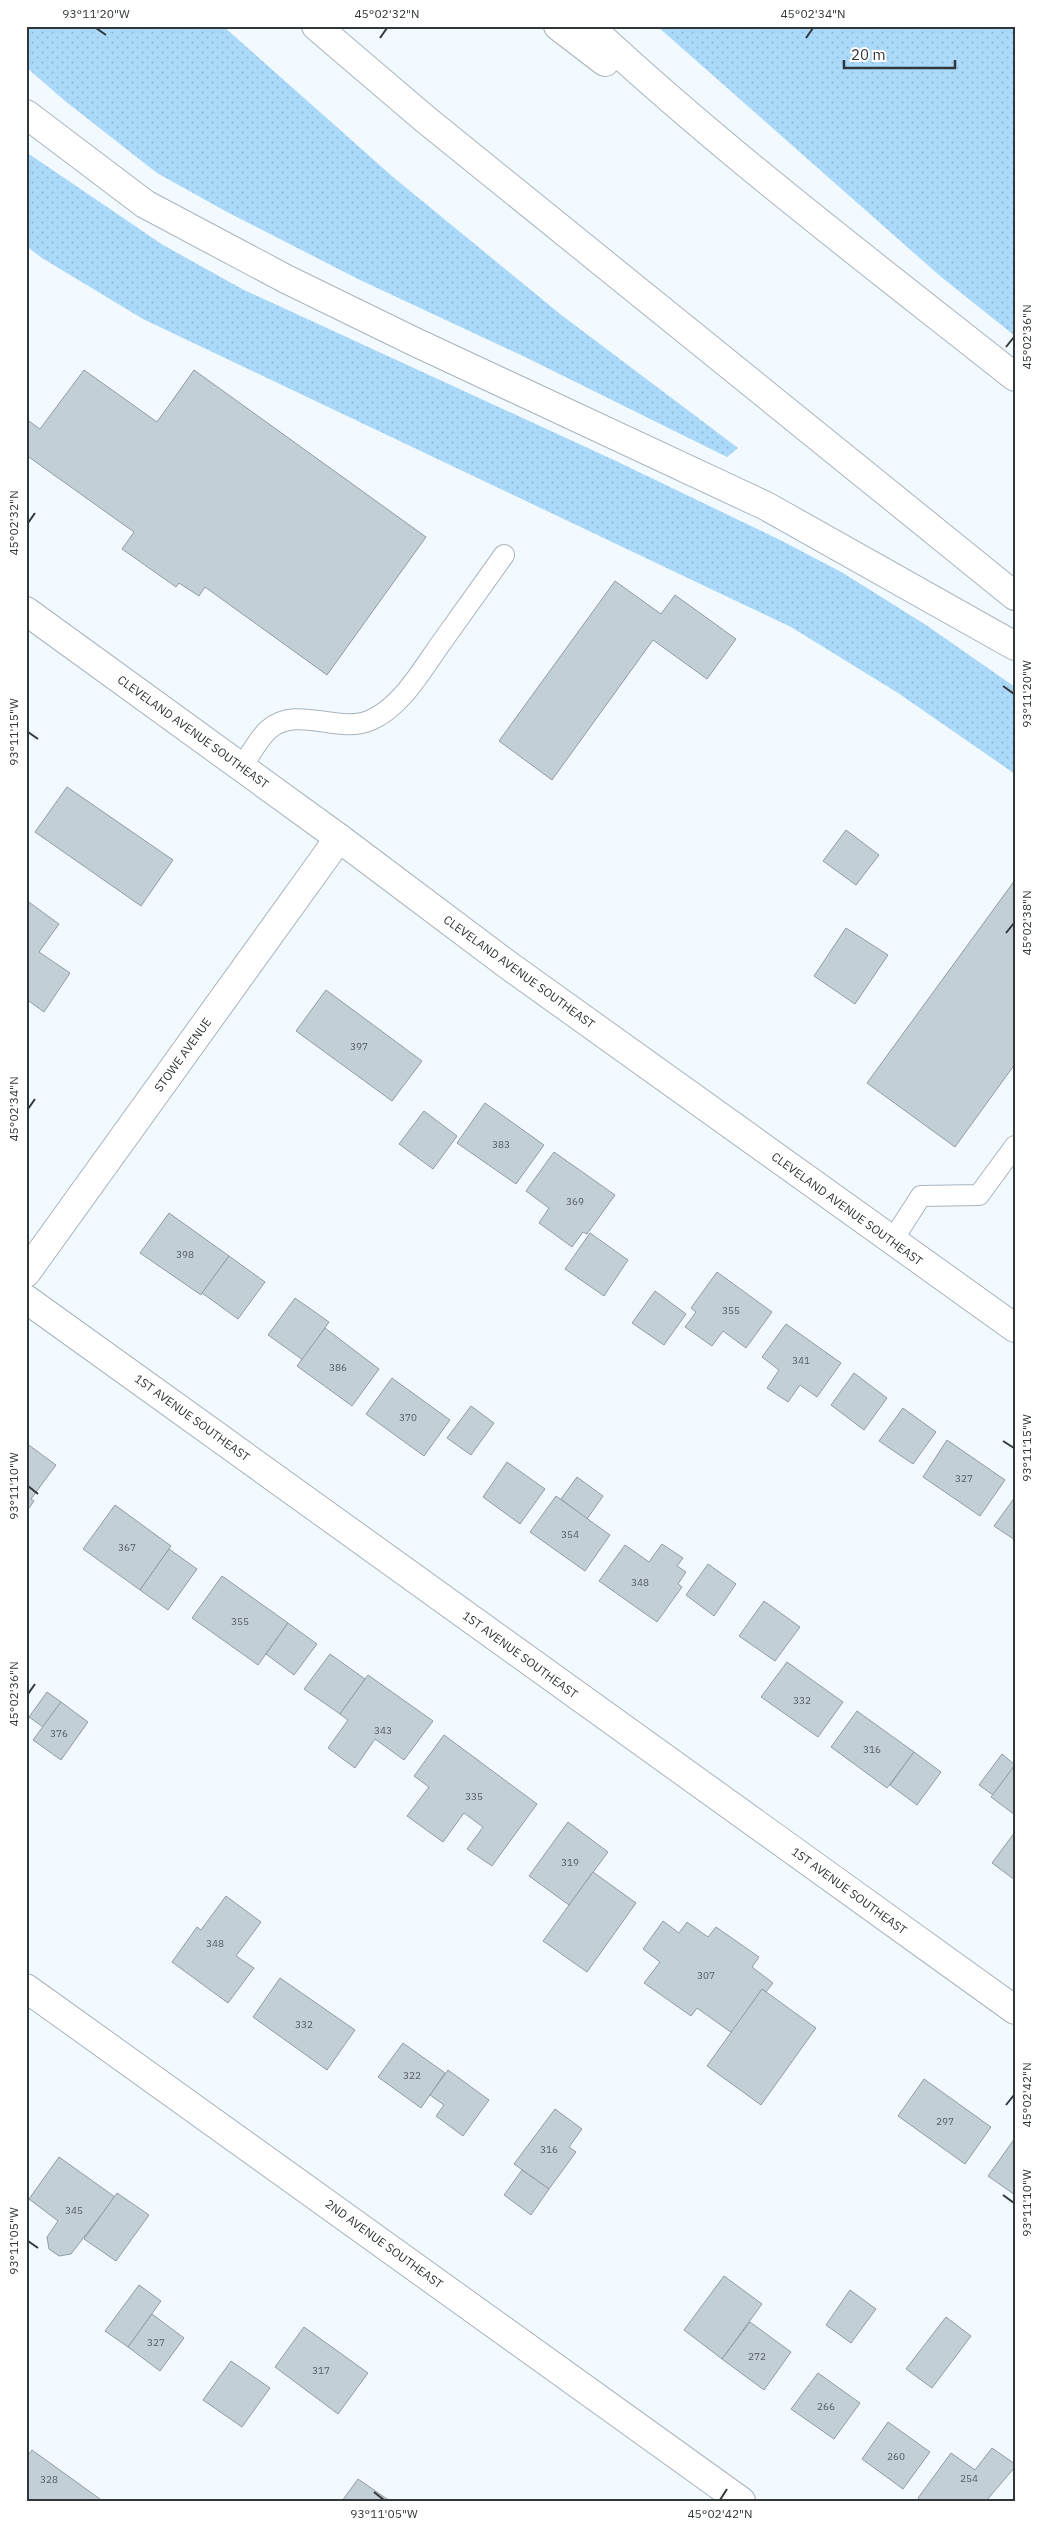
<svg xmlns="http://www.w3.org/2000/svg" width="1041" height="2527" font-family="'IBM Plex Sans',sans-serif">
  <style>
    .grass { fill: url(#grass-dots) }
    .building { fill: #c3cfd7; stroke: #919ca4 }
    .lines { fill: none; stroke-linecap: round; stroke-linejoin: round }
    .lane-casing { stroke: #a9b4bd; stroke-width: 22 }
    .street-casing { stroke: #a9b4bd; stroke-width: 30 }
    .secondary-casing { stroke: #a9b4bd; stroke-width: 30 }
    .highway-casing { stroke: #a9b4bd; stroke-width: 30 }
    .lane { stroke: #fff; stroke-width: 20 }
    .street { stroke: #fff; stroke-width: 28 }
    .secondary { stroke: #fff; stroke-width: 28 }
    .highway { stroke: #fff; stroke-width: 28 }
    .ticks { fill: none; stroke: #313639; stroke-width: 2 }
    .labels { text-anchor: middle; stroke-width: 5; stroke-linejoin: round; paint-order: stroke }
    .number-label { font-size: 10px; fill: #565c60 }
    .street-label { font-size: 12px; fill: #313639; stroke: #fff }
    .neatline { fill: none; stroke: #313639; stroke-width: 2 }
    .ticks-label { font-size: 12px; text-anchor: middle; fill: #313639 }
  </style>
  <defs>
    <pattern id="grass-dots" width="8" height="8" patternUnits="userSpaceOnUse" patternTransform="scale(1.25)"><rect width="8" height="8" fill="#aad9fa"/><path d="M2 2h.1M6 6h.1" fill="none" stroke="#93bbd7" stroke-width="1.8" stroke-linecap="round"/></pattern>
  </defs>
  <rect width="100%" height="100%" fill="#f2f9ff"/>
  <g class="grass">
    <polygon points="26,26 223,26 393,177 560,314 738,448 727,457 523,356 360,280 227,212 157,173 65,101 26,67"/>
    <polygon points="657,26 1015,26 1015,336 940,276"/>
    <polygon points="26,152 163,245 244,290 616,461 782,541 843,573 926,625 1015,687 1015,774 898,693 791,627 143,319 42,258 26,246"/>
  </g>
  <g class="building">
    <polygon points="84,370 157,422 194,370 426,537 327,675 205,587 199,596 179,583 176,587 122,549 134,532 26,455 26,419 40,429"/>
    <polygon points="615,581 661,614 675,595 736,639 707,679 653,640 552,780 499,741"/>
    <polygon points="67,787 173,860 141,906 35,832"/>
    <polygon points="846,830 879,855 856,885 823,861"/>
    <polygon points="1015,880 1015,1064 955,1147 867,1083"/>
    <polygon points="26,900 59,924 39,952 70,973 44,1012 26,999"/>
    <polygon points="846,928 888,955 855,1004 814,976"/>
    <polygon points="326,990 422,1061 392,1101 296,1031"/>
    <polygon points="485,1103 544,1145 516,1184 457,1143"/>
    <polygon points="424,1111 457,1136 433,1169 399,1144"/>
    <polygon points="554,1152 615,1195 587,1234 583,1232 572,1247 539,1223 549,1208 526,1191"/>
    <polygon points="169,1213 229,1256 201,1295 140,1253"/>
    <polygon points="590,1233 628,1260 604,1296 565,1269"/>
    <polygon points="229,1256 265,1282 238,1319 202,1293"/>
    <polygon points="717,1272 772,1312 746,1348 723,1331 712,1346 685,1327 696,1312 691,1308"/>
    <polygon points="655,1291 686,1314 664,1345 632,1323"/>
    <polygon points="295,1298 329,1322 303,1360 268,1335"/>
    <polygon points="786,1324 841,1363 817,1397 800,1385 788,1402 767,1388 779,1370 762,1357"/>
    <polygon points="325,1328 379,1369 352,1406 297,1366"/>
    <polygon points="854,1373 887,1398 864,1430 831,1405"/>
    <polygon points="392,1378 450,1420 424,1456 366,1414"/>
    <polygon points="471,1406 494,1423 471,1455 447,1438"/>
    <polygon points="903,1408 936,1432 913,1464 879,1441"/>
    <polygon points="947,1440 1005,1480 980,1516 923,1477"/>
    <polygon points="26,1443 56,1465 31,1499 34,1501 26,1512"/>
    <polygon points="507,1462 545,1489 520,1524 483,1497"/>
    <polygon points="577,1477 603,1496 587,1519 561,1499"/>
    <polygon points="556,1496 610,1535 585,1571 530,1532"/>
    <polygon points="1015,1497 1015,1540 994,1526"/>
    <polygon points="115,1505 171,1546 140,1590 83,1549"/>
    <polygon points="662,1544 683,1558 677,1566 686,1572 678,1584 682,1587 657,1622 599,1581 625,1545 649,1562"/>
    <polygon points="169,1549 197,1569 168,1610 140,1590"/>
    <polygon points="708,1564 736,1584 714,1616 686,1595"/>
    <polygon points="222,1576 288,1623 258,1665 192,1618"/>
    <polygon points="764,1601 800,1627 775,1661 739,1636"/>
    <polygon points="288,1623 317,1644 294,1675 266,1654"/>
    <polygon points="330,1654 365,1679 340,1714 304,1689"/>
    <polygon points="787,1662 843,1702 818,1737 761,1697"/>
    <polygon points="368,1675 433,1721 404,1760 375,1739 355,1768 328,1748 348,1720 340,1714"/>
    <polygon points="47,1692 61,1702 43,1727 29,1717"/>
    <polygon points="61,1702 88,1722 61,1760 33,1740"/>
    <polygon points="857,1711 914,1752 887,1788 831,1747"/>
    <polygon points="444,1735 537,1804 492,1866 467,1849 483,1827 464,1813 443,1842 407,1816 429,1787 414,1776"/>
    <polygon points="914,1752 941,1772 917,1805 890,1785"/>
    <polygon points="1002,1754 1015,1765 993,1795 979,1785"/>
    <polygon points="1015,1765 1015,1815 991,1797"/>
    <polygon points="568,1822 608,1852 569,1905 529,1876"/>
    <polygon points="1015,1832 1015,1880 992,1863"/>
    <polygon points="593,1872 636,1903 587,1972 543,1941"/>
    <polygon points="226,1896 261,1922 236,1956 254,1968 228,2003 172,1962 197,1927 201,1930"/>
    <polygon points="663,1921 679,1933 687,1922 708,1937 716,1927 759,1957 752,1967 773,1983 766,1992 762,1989 732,2033 697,2008 691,2016 644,1983 660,1962 643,1949"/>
    <polygon points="280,1978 355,2030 327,2070 253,2017"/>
    <polygon points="762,1989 816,2028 761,2105 707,2066"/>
    <polygon points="403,2043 445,2073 421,2108 378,2077"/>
    <polygon points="448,2070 489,2100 463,2136 436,2116 444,2105 430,2095"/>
    <polygon points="924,2079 991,2127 965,2164 898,2116"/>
    <polygon points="555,2109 582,2129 569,2147 576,2152 549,2189 514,2164"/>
    <polygon points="1015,2138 1015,2195 988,2176"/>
    <polygon points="59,2157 115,2197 71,2254 59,2256 49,2249 47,2237 58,2221 29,2199"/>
    <polygon points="522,2170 549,2189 531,2215 504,2195"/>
    <polygon points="117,2193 149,2215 116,2261 84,2239"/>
    <polygon points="724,2276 762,2304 722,2359 684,2330"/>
    <polygon points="139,2285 161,2301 128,2347 105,2331"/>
    <polygon points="850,2290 876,2309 851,2343 826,2325"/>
    <polygon points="152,2314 184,2338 160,2371 128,2347"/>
    <polygon points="946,2317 971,2336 932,2388 906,2369"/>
    <polygon points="750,2322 791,2352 764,2390 722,2359"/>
    <polygon points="304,2327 368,2373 338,2414 275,2367"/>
    <polygon points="231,2361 270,2388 242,2427 203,2400"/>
    <polygon points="818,2373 860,2403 834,2439 791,2409"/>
    <polygon points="888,2422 930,2452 903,2489 862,2459"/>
    <polygon points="992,2448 1015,2464 1015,2467 986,2501 921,2501 918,2498 951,2453 975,2470"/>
    <polygon points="32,2450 100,2499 99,2501 26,2501 26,2458"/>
    <polygon points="358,2479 390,2501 342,2501"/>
  </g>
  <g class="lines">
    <g class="lane-casing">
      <g id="lane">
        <path d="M242,767c8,-12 16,-28 26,-37 29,-26 70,5 103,-10 32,-14 53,-54 73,-81 20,-28 40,-56 60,-84"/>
        <polyline points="892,1241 921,1196 979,1195 1015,1146"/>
      </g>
    </g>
    <g class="street-casing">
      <g id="street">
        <polyline points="26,1299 1015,2010"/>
        <polyline points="26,1988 741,2501"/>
      </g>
    </g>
    <g class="secondary-casing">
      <g id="secondary">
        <polyline points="26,611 339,838 508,965 1015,1328"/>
        <polyline points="26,1273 339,838"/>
      </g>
    </g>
    <g class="highway-casing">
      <g id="highway">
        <polyline points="316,26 425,119 1015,596"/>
        <polyline points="558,26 605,62"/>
        <path d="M589,26c135,126 282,237 426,351"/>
        <polyline points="26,114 145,204 286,279 413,341 766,506 1015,646"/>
      </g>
    </g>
    <use href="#lane" class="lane"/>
    <use href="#street" class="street"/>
    <use href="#secondary" class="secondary"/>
    <use href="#highway" class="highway"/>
  </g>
  <path class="ticks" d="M96,28l10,7M380,38l7,-10M806,38l7,-10M1006,347l8,-10M28,523l7,-10M1003,686l11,8M28,732l10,7M1006,933l8,-10M28,1109l7,-10M1003,1441l11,7M28,1486l10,8M28,1694l7,-10M1006,2105l8,-10M1003,2195l11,8M28,2241l10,7M374,2492l10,8M720,2500l7,-11"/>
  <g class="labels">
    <g class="number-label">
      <text x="359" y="1050">397</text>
      <text x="501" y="1148">383</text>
      <text x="575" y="1205">369</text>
      <text x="185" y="1258">398</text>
      <text x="731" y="1314">355</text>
      <text x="801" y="1364">341</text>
      <text x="338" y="1371">386</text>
      <text x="408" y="1421">370</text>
      <text x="964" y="1482">327</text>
      <text x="570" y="1538">354</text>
      <text x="127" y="1551">367</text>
      <text x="640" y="1586">348</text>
      <text x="240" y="1625">355</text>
      <text x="802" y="1704">332</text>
      <text x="383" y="1734">343</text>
      <text x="59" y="1737">376</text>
      <text x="872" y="1753">316</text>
      <text x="474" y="1800">335</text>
      <text x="570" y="1866">319</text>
      <text x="215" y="1947">348</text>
      <text x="706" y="1979">307</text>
      <text x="304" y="2028">332</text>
      <text x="412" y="2079">322</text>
      <text x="945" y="2125">297</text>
      <text x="549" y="2153">316</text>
      <text x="74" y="2214">345</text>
      <text x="156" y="2346">327</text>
      <text x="757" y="2360">272</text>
      <text x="321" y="2374">317</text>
      <text x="826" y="2410">266</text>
      <text x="896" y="2460">260</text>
      <text x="969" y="2482">254</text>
      <text x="49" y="2483">328</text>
    </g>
    <g class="street-label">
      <text transform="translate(193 732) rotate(36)" y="4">CLEVELAND AVENUE SOUTHEAST</text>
      <text transform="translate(519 972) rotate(36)" y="4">CLEVELAND AVENUE SOUTHEAST</text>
      <text transform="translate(183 1055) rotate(-54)" y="4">STOWE AVENUE</text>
      <text transform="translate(847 1209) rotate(36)" y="4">CLEVELAND AVENUE SOUTHEAST</text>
      <text transform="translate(192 1418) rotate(36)" y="4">1ST AVENUE SOUTHEAST</text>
      <text transform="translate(520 1655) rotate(36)" y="4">1ST AVENUE SOUTHEAST</text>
      <text transform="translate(849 1891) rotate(36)" y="4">1ST AVENUE SOUTHEAST</text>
      <text transform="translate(384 2244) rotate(36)" y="4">2ND AVENUE SOUTHEAST</text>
    </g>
  </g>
  <rect width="1041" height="2527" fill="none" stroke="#ffffff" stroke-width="55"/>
  <path d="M844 60v8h111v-8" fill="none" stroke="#313639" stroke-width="2.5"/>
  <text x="851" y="60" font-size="15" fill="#313639" stroke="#ffffff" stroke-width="4" paint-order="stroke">20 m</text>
  <rect x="28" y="28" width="986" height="2472" class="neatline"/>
  <g class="ticks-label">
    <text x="96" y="18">93°11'20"W</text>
    <text x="387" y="18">45°02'32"N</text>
    <text x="813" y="18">45°02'34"N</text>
    <text transform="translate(1027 337) rotate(-90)" y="4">45°02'36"N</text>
    <text transform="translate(14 523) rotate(-90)" y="4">45°02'32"N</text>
    <text transform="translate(1027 694) rotate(-90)" y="4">93°11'20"W</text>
    <text transform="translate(14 732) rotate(-90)" y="4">93°11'15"W</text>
    <text transform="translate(1027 923) rotate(-90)" y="4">45°02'38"N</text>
    <text transform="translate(14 1109) rotate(-90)" y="4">45°02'34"N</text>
    <text transform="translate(1027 1448) rotate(-90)" y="4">93°11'15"W</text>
    <text transform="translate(14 1486) rotate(-90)" y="4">93°11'10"W</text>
    <text transform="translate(14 1694) rotate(-90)" y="4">45°02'36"N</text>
    <text transform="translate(1027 2095) rotate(-90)" y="4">45°02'42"N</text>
    <text transform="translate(1027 2203) rotate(-90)" y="4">93°11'10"W</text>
    <text transform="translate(14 2241) rotate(-90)" y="4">93°11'05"W</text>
    <text x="384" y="2518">93°11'05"W</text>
    <text x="720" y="2518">45°02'42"N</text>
  </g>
</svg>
